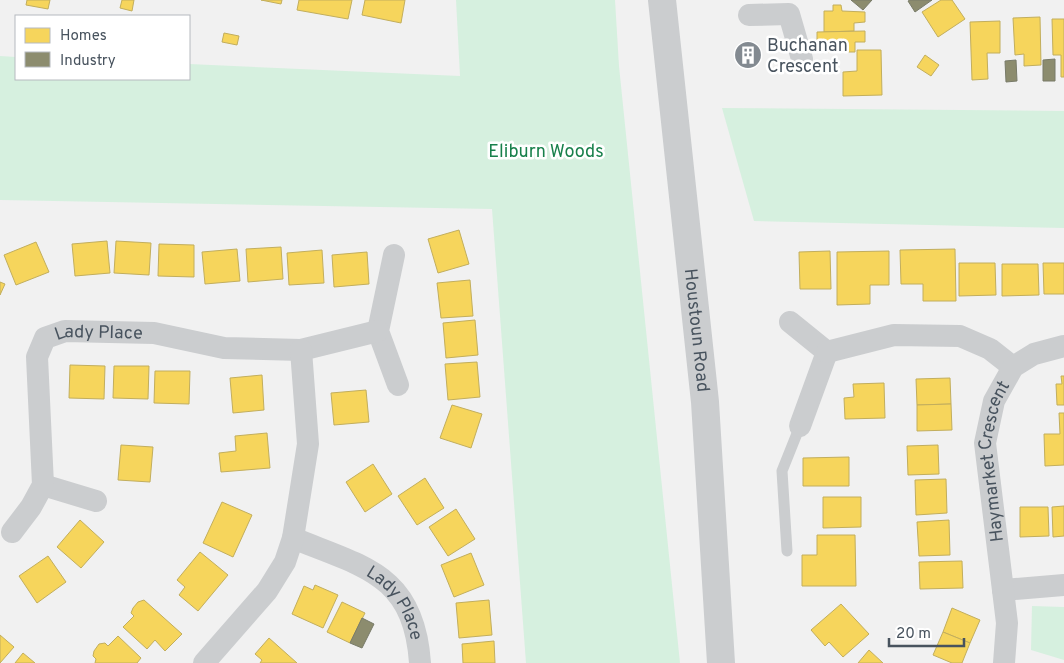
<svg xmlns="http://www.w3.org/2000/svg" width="1064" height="663" font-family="Overpass,sans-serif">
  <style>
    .green { fill: #d6f0df }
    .homes { fill: #f6d55c; stroke: #c2ae5d }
    .industry { fill: #8c8c6e; stroke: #787b69 }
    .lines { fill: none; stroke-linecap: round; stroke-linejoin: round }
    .service { stroke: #cbcdcf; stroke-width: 11 }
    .minor { stroke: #cbcdcf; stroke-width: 22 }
    .tertiary { stroke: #cbcdcf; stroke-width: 28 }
    .labels { text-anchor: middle; stroke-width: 5; stroke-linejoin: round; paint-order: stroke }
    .poi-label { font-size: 18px; fill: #48535e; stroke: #fff; text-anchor: start }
    .park-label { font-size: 18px; fill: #18804b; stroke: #fff }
    .street-label { font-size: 18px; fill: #48535e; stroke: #fff }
  </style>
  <rect width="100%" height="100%" fill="#f1f1f1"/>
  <g class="green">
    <polygon points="456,0 615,0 619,66 680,663 526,663 492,209 0,200 0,56 16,57 16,79 189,79 189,64 460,76"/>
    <polygon points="722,108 1064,111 1064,228 754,221"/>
    <polygon points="1032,606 1064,607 1064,660 1031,650"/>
  </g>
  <g class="homes">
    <polygon points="27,0 50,0 48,9 26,5"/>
    <polygon points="122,0 134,0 132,11 120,8"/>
    <polygon points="261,0 282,0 281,4"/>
    <polygon points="299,0 352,0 348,19 297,10"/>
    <polygon points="365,0 405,0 401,23 362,15"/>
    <polygon points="941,0 952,0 965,19 938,37 922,12"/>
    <polygon points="833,5 841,5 842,11 865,12 865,22 854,23 854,31 824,32 824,11 833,11"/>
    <polygon points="1040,17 1041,65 1024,66 1024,54 1015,55 1013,18"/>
    <polygon points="1052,19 1064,19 1064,77 1061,77 1061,55 1053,55"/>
    <polygon points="1000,21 1000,53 987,53 988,79 972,80 970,22"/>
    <polygon points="865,31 865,42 855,42 855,52 824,52 824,41 817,41 817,32"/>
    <polygon points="224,33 239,36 237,45 222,42"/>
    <polygon points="752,49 755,58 745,62 742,53"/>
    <polygon points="857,50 881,50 882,95 843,96 843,72 857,71"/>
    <polygon points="925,55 939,65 931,76 917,67"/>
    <polygon points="459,230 469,264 438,273 428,239"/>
    <polygon points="107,241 110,273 75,276 72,244"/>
    <polygon points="116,241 151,243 149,275 114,273"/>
    <polygon points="36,242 49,272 16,285 4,255"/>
    <polygon points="159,244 194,245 194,277 158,276"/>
    <polygon points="281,247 283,279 248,282 246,249"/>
    <polygon points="237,249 240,281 205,284 202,252"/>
    <polygon points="955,249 956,301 923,301 923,284 901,284 900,250"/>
    <polygon points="322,250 324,283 289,285 287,253"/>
    <polygon points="830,251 831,289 800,289 799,252"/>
    <polygon points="889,251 889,285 870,285 870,304 837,305 837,252"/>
    <polygon points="367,252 369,284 334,287 332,255"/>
    <polygon points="959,263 995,263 996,295 959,296"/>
    <polygon points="1043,263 1064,263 1064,294 1044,294"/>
    <polygon points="1002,264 1038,264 1039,295 1002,296"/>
    <polygon points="470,280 473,316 441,318 437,283"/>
    <polygon points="0,282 5,284 0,295"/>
    <polygon points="475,320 478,355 446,358 443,323"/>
    <polygon points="477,362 480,397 448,400 445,364"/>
    <polygon points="70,365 105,366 104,399 69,398"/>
    <polygon points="114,366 149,366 148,399 113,398"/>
    <polygon points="155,371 190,371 189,404 154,403"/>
    <polygon points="262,375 264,410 233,413 230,378"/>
    <polygon points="1061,376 1064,376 1064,405 1057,405 1056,384 1062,384"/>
    <polygon points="950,378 951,404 917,405 916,379"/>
    <polygon points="884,383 885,418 845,419 844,398 854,397 853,384"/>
    <polygon points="366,390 369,422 334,425 331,393"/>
    <polygon points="951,404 952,430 917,431 917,405"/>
    <polygon points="452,405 482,414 471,448 440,438"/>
    <polygon points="1059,413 1064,413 1064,465 1045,466 1044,434 1060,434"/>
    <polygon points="267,433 270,468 221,472 219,453 236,451 235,436"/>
    <polygon points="121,445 153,447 150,482 118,480"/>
    <polygon points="938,445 939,474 908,475 907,446"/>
    <polygon points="849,457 849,486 803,486 803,458"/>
    <polygon points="373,464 392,494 365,512 346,482"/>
    <polygon points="425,478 444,508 417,525 398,496"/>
    <polygon points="946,479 947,513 916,515 915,480"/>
    <polygon points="823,497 861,497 861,527 823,528"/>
    <polygon points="222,502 252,515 233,557 203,543"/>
    <polygon points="1064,506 1064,536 1053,537 1052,507"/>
    <polygon points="1020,507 1048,507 1049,536 1020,537"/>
    <polygon points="456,509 475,539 448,556 429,527"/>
    <polygon points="80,520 104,542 81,568 57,547"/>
    <polygon points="949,520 950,555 919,556 917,522"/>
    <polygon points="817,535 855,535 856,586 802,586 802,555 817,555"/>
    <polygon points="200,552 228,575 198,611 179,595 185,587 177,580"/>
    <polygon points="471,553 484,585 454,597 441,565"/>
    <polygon points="48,556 66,582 37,603 19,576"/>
    <polygon points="962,561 963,588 920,589 919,562"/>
    <polygon points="315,585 338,595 323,628 292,614 304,586 313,590"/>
    <polygon points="144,600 182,634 165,651 155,640 147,649 123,627 134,616 131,613 133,608 138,602"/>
    <polygon points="489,600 492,635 459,638 456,603"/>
    <polygon points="342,602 365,613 350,643 327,632"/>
    <polygon points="841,604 869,634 843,657 829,642 825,646 811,630"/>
    <polygon points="952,608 980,620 970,643 943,632"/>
    <polygon points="943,632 970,643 962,663 952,663 933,655"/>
    <polygon points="0,635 14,647 0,663"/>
    <polygon points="118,636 141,658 137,663 95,663 96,659 93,656 94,651 99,644 105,643 108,646"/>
    <polygon points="269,638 297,663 260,663 262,660 255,654"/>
    <polygon points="494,641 495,663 463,663 462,644"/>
    <polygon points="869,650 883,663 858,663"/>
    <polygon points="23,653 35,663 15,663"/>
  </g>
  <g class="industry">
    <polygon points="851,0 872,0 863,10"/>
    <polygon points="910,0 932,0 915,12 908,1"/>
    <polygon points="1055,59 1055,81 1043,81 1043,60"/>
    <polygon points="1016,60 1017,81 1006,82 1005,61"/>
    <polygon points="362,618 374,624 362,648 350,643"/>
  </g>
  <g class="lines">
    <polyline class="service" points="787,551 782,471 800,426"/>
    <g class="minor">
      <polyline points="749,15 789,14 802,59"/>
      <polyline points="394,255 378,331 398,385"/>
      <polyline points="790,322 827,352 800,426"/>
      <polyline points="827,352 894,335 960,336 990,349 1013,367"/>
      <polyline points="43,485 96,501"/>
      <path id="s1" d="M12,532l19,-25 12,-22 -6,-128 8,-19 20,-7 89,2 70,15 77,2 77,-19"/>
      <path id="s2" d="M293,538c71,29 121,36 127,125"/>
      <polyline points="1003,590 1064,585"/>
      <polyline points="204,663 267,591 285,562 293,538 308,444 301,350"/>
      <path id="s3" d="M1004,663l3,-40 -22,-180 9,-42 19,-34 21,-13 30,-8"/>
    </g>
    <path class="tertiary" id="s4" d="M662,0l43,402 16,261"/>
  </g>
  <defs>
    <g id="building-disc" transform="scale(1.4375)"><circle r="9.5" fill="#838a91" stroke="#fff"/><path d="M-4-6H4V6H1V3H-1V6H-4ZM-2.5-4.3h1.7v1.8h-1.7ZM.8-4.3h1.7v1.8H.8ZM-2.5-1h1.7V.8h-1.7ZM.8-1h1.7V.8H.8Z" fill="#fff"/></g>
  </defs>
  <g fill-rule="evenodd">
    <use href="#building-disc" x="748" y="55"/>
  </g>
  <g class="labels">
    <g class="poi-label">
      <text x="767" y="51">Buchanan<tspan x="767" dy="21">Crescent</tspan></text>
    </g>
    <g class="park-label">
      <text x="546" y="157">Eliburn Woods</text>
    </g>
    <g class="street-label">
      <text dy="6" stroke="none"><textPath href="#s4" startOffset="332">Houstoun Road</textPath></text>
      <text dy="6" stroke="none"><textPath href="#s1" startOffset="260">Lady Place</textPath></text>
      <text dy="6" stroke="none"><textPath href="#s3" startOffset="204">Haymarket Crescent</textPath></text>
      <text dy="6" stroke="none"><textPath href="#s2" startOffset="126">Lady Place</textPath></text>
    </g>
  </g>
  <rect x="15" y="15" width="175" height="65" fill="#ffffff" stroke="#b6babf"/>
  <rect x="25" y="28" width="25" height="15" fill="#f6d55c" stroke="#b6babf"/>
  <text x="60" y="40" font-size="15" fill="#48535e">Homes</text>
  <rect x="25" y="52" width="25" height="15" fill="#8c8c6e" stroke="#b6babf"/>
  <text x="60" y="65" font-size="15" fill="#48535e">Industry</text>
  <path d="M889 638v8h75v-8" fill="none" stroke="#48535e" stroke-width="2.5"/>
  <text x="896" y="638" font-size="15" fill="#48535e" stroke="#ffffff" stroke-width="4" paint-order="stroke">20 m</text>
</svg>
